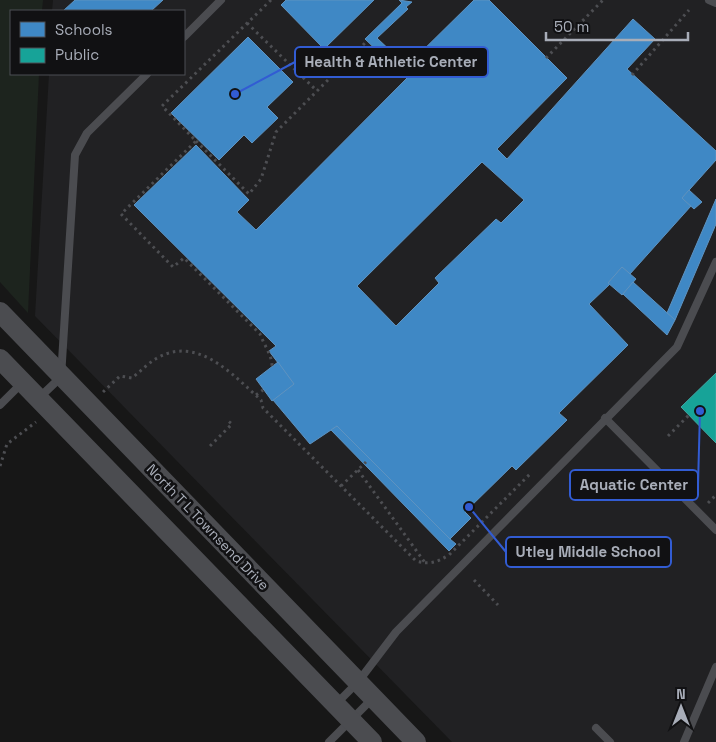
<svg xmlns="http://www.w3.org/2000/svg" width="716" height="742" font-family="'Space Grotesk',sans-serif">
  <style>
    .built { fill: #212123 }
    .green { fill: #1d241e }
    .schools { fill: #3f88c5; stroke: #5e93c1; fill-rule: evenodd }
    .public { fill: #17a398; stroke: #42a6a2 }
    .lines { fill: none; stroke-linecap: round; stroke-linejoin: round }
    .path { stroke: #4d4e52; stroke-width: 3; stroke-dasharray: 2.5 4; stroke-linecap: butt }
    .service { stroke: #4b4c50; stroke-width: 8 }
    .tertiary { stroke: #4b4c50; stroke-width: 20 }
    .labels { text-anchor: middle; stroke-width: 5; stroke-linejoin: round; paint-order: stroke }
    .street-label { font-size: 14px; fill: #a8adb8; stroke: #111113 }
    .leader { fill: none; stroke: #325cd3; stroke-width: 2 }
    .callout-dot { fill: #325cd3; stroke: #111113; stroke-width: 2 }
    .callout { fill: #111113; stroke: #325cd3; stroke-width: 2 }
    .callout-label { font-size: 15px; text-anchor: middle; font-weight: bold; fill: #a8adb8 }
  </style>
  <rect width="100%" height="100%" fill="#171717"/>
  <polygon class="built" points="53,0 716,0 716,742 452,742 35,316 49,74 184,74 184,11 52,11"/>
  <polygon class="green" points="0,0 43,0 42,11 11,11 11,74 39,74 28,313 0,282"/>
  <g class="schools">
    <polygon points="75,0 163,0 151,11 63,11"/>
    <polygon points="286,0 374,0 324,49 281,5"/>
    <polygon points="399,0 412,2 406,7 408,9 377,38 413,72 406,78 365,39 402,3"/>
    <path d="M474,0h15l78,78 -70,71 10,10 126,-140 22,20 -28,30 89,82v9l-34,38 9,8 -61,68 -8,-7 -14,16 2,1 -21,20 39,41 -69,68 8,7 -51,50 -4,-4 -47,46 6,6 -21,21 -113,-113 -27,18 -37,-44 21,-16 -25,-33 7,-5 -142,-141 62,-60 53,55 -12,12 19,18 157,-158 -6,-6zM482,162l42,38 -23,23 -5,-4 -61,59 4,5 -43,43 -39,-40z"/>
    <polygon points="248,37 293,82 267,107 278,118 252,143 244,135 219,160 171,113"/>
    <polygon points="689,190 702,202 694,209 682,198"/>
    <polygon points="716,199 716,224 675,320 667,313"/>
    <polygon points="622,267 636,279 622,295 608,283"/>
    <polygon points="633,282 675,320 667,335 623,294"/>
    <polygon points="278,362 294,384 272,401 256,379"/>
    <polygon points="337,426 450,539 456,544 449,551 331,430"/>
  </g>
  <polygon class="public" points="716,373 716,443 681,407"/>
  <g class="lines">
    <g class="path">
      <path d="M271,0l-109,106 34,35 -75,73 52,53 11,-9 76,76c4,11 12,21 12,32"/>
      <polyline points="247,23 317,91"/>
      <polyline points="546,58 603,0"/>
      <polyline points="632,75 689,10"/>
      <polyline points="196,141 249,194 261,179 276,132 367,41"/>
      <path d="M103,392l17,-16 12,2c9,-7 17,-16 27,-21 40,-21 75,19 102,43l2,8 153,153c14,4 21,1 33,-6l81,-81"/>
      <polyline points="256,395 263,390"/>
      <polyline points="668,436 689,415"/>
      <polyline points="210,446 232,424 227,420"/>
      <polyline points="0,466 7,444 36,422"/>
      <polyline points="358,470 426,564"/>
      <polyline points="341,486 366,462"/>
      <polyline points="708,503 716,495"/>
      <polyline points="474,580 498,605"/>
    </g>
    <g class="service">
      <polyline points="709,0 716,3"/>
      <polyline points="184,37 221,0"/>
      <polyline points="40,397 61,377 75,155 87,133 147,74"/>
      <polyline points="0,405 22,383"/>
      <polyline points="605,418 716,530"/>
      <polyline points="336,704 358,682 396,632 677,347 716,262"/>
      <polyline points="596,728 610,742"/>
      <polyline points="329,742 373,698"/>
      <polyline points="684,742 716,667"/>
    </g>
    <g class="tertiary">
      <polyline points="0,312 416,742"/>
      <polyline points="0,359 372,742"/>
    </g>
  </g>
  <g class="labels">
    <g class="street-label">
      <text transform="translate(208 527) rotate(46)" y="5">North T L Townsend Drive</text>
    </g>
  </g>
  <path class="leader" d="M235 94L295 62M700 411L698 485M469 507L506 552"/>
  <g class="callout-dot">
    <circle cx="235" cy="94" r="5"/>
    <circle cx="700" cy="411" r="5"/>
    <circle cx="469" cy="507" r="5"/>
  </g>
  <g class="callout">
    <rect x="295" y="47" width="193" height="30" rx="5"/>
    <rect x="570" y="470" width="128" height="30" rx="5"/>
    <rect x="506" y="537" width="165" height="30" rx="5"/>
  </g>
  <g class="callout-label">
    <text x="391" y="67">Health &amp; Athletic Center</text>
    <text x="634" y="490">Aquatic Center</text>
    <text x="588" y="557">Utley Middle School</text>
  </g>
  <rect x="10" y="10" width="175" height="65" fill="#111113" stroke="#4d4f55"/>
  <rect x="20" y="22" width="25" height="15" fill="#3f88c5" stroke="#4d4f55"/>
  <text x="55" y="35" font-size="15" fill="#a8adb8">Schools</text>
  <rect x="20" y="48" width="25" height="15" fill="#17a398" stroke="#4d4f55"/>
  <text x="55" y="60" font-size="15" fill="#a8adb8">Public</text>
  <g transform="translate(681 707)" stroke="#111113" stroke-width="4" paint-order="stroke">
  <path d="M0-4L9 19L0 12L-9 19Z" fill="#a8adb8"/>
  <text y="-8" font-size="14" font-weight="bold" text-anchor="middle" fill="#a8adb8">N</text>
  </g>
  <path d="M546 32v8h142v-8" fill="none" stroke="#a8adb8" stroke-width="2.5"/>
  <text x="554" y="32" font-size="15" fill="#a8adb8" stroke="#111113" stroke-width="4" paint-order="stroke">50 m</text>
</svg>
